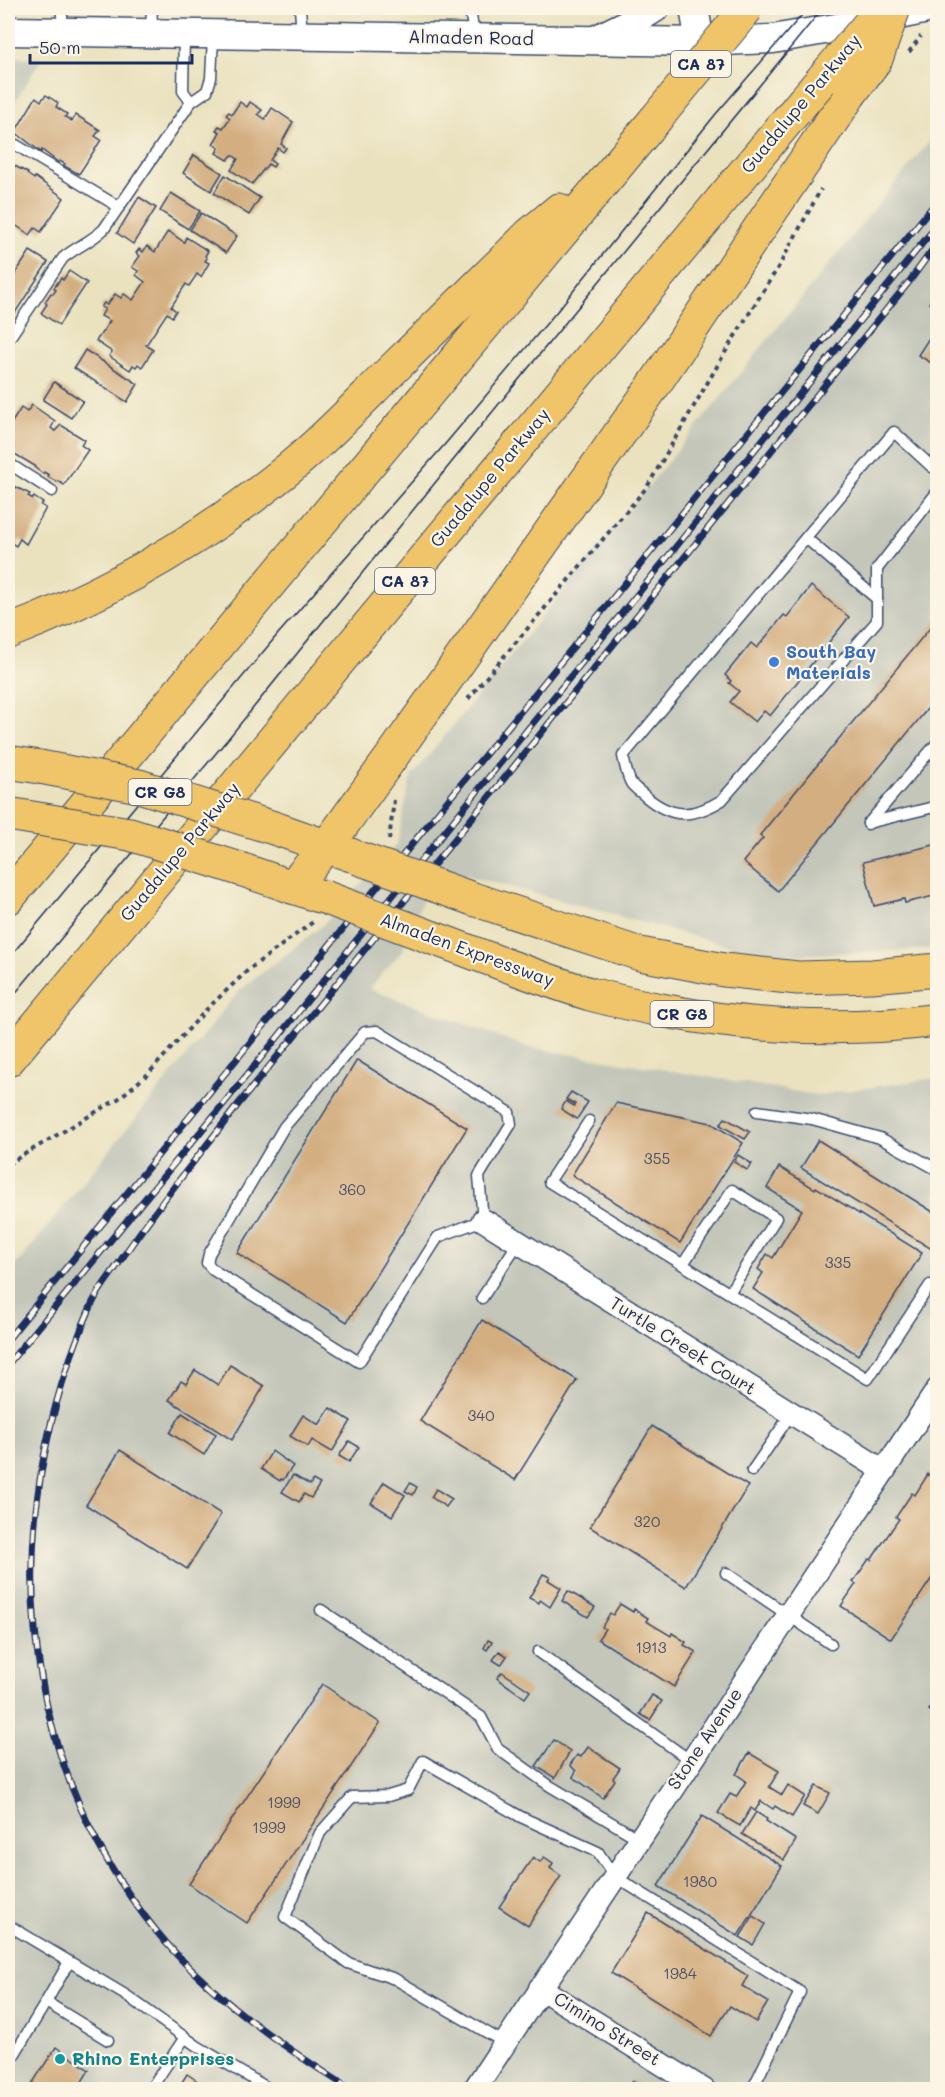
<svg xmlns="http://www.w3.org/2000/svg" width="945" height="2097" font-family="Mali,sans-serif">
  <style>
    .industrial { fill: #c3c6b9 }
    .building { fill: #d3ae81 }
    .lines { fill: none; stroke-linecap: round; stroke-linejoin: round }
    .service-casing { stroke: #3a4a6d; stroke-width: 13 }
    .minor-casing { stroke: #3a4a6d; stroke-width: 25 }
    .tertiary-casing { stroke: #3a4a6d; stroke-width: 31 }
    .primary-casing { stroke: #3a4a6d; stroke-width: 35 }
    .motorway-casing { stroke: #3a4a6d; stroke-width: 35 }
    .path { stroke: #3a4a6d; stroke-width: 4; stroke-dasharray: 4.5 4.5; stroke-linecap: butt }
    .service { stroke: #fff; stroke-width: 10 }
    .minor { stroke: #fff; stroke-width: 22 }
    .tertiary { stroke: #fff; stroke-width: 28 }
    .primary { stroke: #f0c469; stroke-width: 33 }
    .motorway { stroke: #f0c469; stroke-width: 33 }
    .tram { stroke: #1b2f5e; stroke-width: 1.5 }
    .rail-casing { stroke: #1b2f5e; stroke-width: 7 }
    .rail { stroke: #fcf5e5; stroke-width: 4.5; stroke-dasharray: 14; stroke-linecap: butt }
    .primary-bridge-casing { stroke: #3a4a6d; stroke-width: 35; stroke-linecap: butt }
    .motorway-bridge-casing { stroke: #3a4a6d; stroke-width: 35; stroke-linecap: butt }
    .primary-bridge { stroke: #f0c469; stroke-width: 33 }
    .motorway-bridge { stroke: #f0c469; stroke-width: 33 }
    .shop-dot { fill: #3f7fe0; stroke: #fcf5e5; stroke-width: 2 }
    .culture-dot { fill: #0f9aa8; stroke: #fcf5e5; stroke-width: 2 }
    .labels { text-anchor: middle; stroke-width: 4.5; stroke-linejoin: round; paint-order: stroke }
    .number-label { font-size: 15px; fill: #494f67 }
    .shield { fill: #fcf5e5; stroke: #5e6a86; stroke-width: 1.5 }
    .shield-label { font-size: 16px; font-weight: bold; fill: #1b2f5e }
    .street-label { font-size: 18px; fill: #1b2f5e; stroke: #fcf5e5 }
    .shop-label { font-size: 18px; font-weight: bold; fill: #366cbe; stroke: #fcf5e5; text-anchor: start }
    .culture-label { font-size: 18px; font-weight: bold; fill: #0d838f; stroke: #fcf5e5; text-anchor: start }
  </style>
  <rect width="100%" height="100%" fill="#fcf5e5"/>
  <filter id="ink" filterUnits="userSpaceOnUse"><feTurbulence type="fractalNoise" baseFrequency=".0167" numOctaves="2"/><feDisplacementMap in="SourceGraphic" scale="12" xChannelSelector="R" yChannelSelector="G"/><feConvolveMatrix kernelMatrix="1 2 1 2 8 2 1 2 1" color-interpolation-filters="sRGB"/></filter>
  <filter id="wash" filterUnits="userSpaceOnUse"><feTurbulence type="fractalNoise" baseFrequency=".008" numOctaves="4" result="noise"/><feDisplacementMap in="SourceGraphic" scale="24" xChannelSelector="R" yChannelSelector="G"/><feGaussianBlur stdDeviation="1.35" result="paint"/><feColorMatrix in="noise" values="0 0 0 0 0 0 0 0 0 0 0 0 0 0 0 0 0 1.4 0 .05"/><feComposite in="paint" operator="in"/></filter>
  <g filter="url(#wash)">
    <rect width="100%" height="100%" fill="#eae2bf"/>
    <g class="industrial">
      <polygon points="8,57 42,58 8,113"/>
      <polygon points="937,132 937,949 766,956 436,867 402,951 369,989 527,1047 817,1095 937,1078 937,2089 8,2090 8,1275 239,991 323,925 397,844 411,777"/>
    </g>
    <g id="blocks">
      <g class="building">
        <polygon points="46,95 58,103 56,107 67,114 65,117 72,121 76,115 100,130 95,136 101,140 79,174 64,166 65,164 60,161 59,163 42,150 41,152 15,132 36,97 41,101"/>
        <polygon points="240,102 247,107 250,102 262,110 258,114 265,119 272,108 293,122 281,144 286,148 283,152 278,148 270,160 275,164 273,167 268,164 252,184 231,170 238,159 232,155 228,160 216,153 219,148 213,144 220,132 216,130 219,126 223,128 230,118 226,115 229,112 232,114"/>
        <polygon points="194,155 222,173 211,191 183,173"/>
        <polygon points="8,159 14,164 13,165 28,173 27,174 34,179 35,177 64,198 41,232 35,228 30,235 8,220 11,213 8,211"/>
        <polygon points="225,175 260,198 249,215 214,193"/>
        <polygon points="171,193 200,211 188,229 160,211"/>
        <polygon points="139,197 156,208 133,244 117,233"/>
        <polygon points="201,213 237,236 226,253 190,230"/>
        <polygon points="168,231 184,242 186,237 208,251 205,256 207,258 205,261 209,263 201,277 197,274 189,286 186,284 171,307 176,311 172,317 167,313 146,345 153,350 142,367 138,364 136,367 133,365 130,370 109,356 112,352 96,341 110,321 101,316 105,309 101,307 104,303 107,305 115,294 121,298 124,294 133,300 145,282 136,275 138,271 132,267 140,256 136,253 139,249 143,252 147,246 155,252"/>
        <polygon points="30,251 48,262 13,316 8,313 8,285"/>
        <polygon points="69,271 87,283 59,325 41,313 47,304 45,302 51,293 53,294 56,290 54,288 61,278 63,280"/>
        <polygon points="938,292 938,308 929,303"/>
        <polygon points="938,324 938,367 918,355"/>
        <polygon points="85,350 138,384 127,402 74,368"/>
        <polygon points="54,382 83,401 71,418 43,400"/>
        <polygon points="32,405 55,421 51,428 55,431 61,425 85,440 81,445 88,450 64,485 58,481 57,482 48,477 49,475 44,472 43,474 34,467 35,466 8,450 8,433 11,428 9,427 21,408 27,412"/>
        <polygon points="8,480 13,483 11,485 30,494 28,496 33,499 34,497 43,503 41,505 46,508 26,544 20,539 16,546 8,541"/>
        <polygon points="811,586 849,617 770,716 764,711 755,722 730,702 739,691 729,683 731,681 725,675 751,643 757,648 784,615 787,617"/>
        <polygon points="938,618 938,696 778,891 743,862 763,838 760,835"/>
        <polygon points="938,844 938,895 905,903 904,899 874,906 863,862"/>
        <polygon points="357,1060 467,1128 347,1322 237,1253"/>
        <polygon points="571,1092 588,1102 577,1119 561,1109 566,1101 574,1106 575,1104 566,1099"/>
        <polygon points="616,1103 711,1123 743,1143 680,1243 572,1175"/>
        <polygon points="725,1118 750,1132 745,1139 720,1125"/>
        <polygon points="818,1140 938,1215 938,1253 801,1168"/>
        <polygon points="738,1155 752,1164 747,1170 734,1162"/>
        <polygon points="779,1167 815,1189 816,1187 922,1253 858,1355 753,1289 763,1273 758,1269 767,1254 773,1258 802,1210 767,1188"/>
        <polygon points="482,1320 577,1380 515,1480 420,1421"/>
        <polygon points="230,1365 264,1386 232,1440 169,1400 181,1381 186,1384 195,1370 218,1385"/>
        <polygon points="330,1408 351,1421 332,1452 312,1440 308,1447 290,1436 303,1415 319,1425"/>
        <polygon points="182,1413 216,1434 204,1455 170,1433"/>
        <polygon points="652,1426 748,1486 686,1587 590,1527"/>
        <polygon points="349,1441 359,1447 349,1462 339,1456"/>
        <polygon points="120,1450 221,1514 187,1569 86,1505"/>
        <polygon points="272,1451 293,1466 283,1480 281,1479 280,1481 261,1469"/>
        <polygon points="928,1474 938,1480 938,1569 891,1639 841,1606 856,1584 853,1582 869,1559 871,1560 899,1519 896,1517 912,1493 915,1495"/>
        <polygon points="293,1475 310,1485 313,1480 320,1484 311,1498 304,1494 299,1502 282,1492"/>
        <polygon points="384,1482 405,1495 392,1516 371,1503"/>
        <polygon points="410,1483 417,1487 413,1495 405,1491"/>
        <polygon points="436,1489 452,1499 446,1507 431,1497"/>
        <polygon points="543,1574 550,1577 548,1580 561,1588 550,1607 540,1600 539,1603 529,1598"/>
        <polygon points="568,1591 595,1607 588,1617 562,1601"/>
        <polygon points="620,1604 633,1612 634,1609 648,1618 646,1621 671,1636 672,1633 686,1642 684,1645 696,1652 674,1687 598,1639 605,1629 602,1627 610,1613 613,1615"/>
        <polygon points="488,1640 492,1642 487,1650 484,1648"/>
        <polygon points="499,1651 507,1656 501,1665 493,1660"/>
        <polygon points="502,1672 530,1691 525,1698 497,1678"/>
        <polygon points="322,1684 380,1723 247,1923 189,1884"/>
        <polygon points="652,1695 662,1701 650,1720 640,1714"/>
        <polygon points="938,1697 938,1716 929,1710"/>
        <polygon points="554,1740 570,1751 555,1778 536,1766"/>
        <polygon points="588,1747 620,1768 613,1778 615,1780 603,1798 573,1777 576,1771 570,1765 577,1755 581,1757"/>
        <polygon points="749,1753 779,1771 769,1787 782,1795 788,1785 805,1796 792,1817 775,1806 773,1809 761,1801 755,1811 751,1808 740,1826 718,1813 730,1794 736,1797 743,1786 746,1781 736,1774"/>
        <polygon points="816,1786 830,1793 818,1814 803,1806"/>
        <polygon points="756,1812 767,1819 766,1821 796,1840 784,1860 742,1834"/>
        <polygon points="702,1816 782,1866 738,1936 658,1886"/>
        <polygon points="533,1857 540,1862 544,1857 553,1863 550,1868 561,1876 528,1926 499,1907"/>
        <polygon points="648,1913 748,1976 742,1986 768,2002 756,2022 730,2006 711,2036 611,1973"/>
        <polygon points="753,1916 765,1924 753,1945 740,1937"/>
        <polygon points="56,2047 89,2070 77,2090 28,2090"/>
        <polygon points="187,2074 211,2090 177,2090"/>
        <polygon points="633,2081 647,2090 627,2090"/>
      </g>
    </g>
  </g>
  <g filter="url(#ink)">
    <use href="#blocks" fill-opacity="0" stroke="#3a4a6d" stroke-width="1.5"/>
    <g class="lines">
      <g class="service-casing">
        <g id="service">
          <polyline points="61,8 64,32"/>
          <polyline points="300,8 302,35"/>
          <polyline points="470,8 474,37"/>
          <polyline points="151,31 152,8"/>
          <polyline points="184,36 183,91 191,102"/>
          <polyline points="16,145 119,207"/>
          <path d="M8,340l55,-82c13,-11 29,-17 41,-29l87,-127 16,-11 4,-13 2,-41"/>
          <polyline points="8,463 52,491"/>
          <path d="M938,468l-6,-1 -38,-35 -271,324c2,9 4,20 8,27 3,5 10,9 14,13 27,23 48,22 77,4l155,-179v-52l61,-78"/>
          <polyline points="806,538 877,599"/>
          <polyline points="868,823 938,806"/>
          <polyline points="868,824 938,742"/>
          <polygon points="377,1031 509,1112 511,1124 479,1176 483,1220 438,1237 359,1362 213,1270 207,1263 209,1254 284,1127 365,1032"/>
          <polyline points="757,1111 812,1119 880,1138 938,1170"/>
          <polyline points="589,1121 549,1182 868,1379 930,1285 938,1290"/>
          <polyline points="683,1264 732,1190 776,1218 729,1293"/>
          <polyline points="482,1298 518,1243"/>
          <polyline points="752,1471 791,1414"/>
          <polyline points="726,1573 831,1644"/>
          <polyline points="321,1610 481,1717 498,1749 550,1786 639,1839"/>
          <polyline points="538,1652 691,1761"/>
          <polyline points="8,1925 127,1996 197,2046 271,2090"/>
          <polyline points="69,1962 46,2002 108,2040"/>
          <polyline points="505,2043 395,1979 348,1963 285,1917 320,1833 352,1797 388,1796 408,1790 423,1761 521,1817 598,1852 614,1876 800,1992 752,2090"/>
          <polyline points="8,2065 46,2002"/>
          <polyline points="150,2090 185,2037"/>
        </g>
      </g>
      <g class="minor-casing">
        <g id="minor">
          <polyline points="483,1220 884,1471"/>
          <polyline points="540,1988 704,2090"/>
          <polyline points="474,2090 938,1389"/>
        </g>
      </g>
      <g class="tertiary-casing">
        <g id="tertiary">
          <polyline points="694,8 700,42"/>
          <polyline points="8,31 700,42 773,39 847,26 932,8"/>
          <polyline points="599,38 636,20 655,8"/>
        </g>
      </g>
      <g class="primary-casing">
        <g id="primary">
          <polyline points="8,762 40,767"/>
          <polyline points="277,829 351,855"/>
          <polyline points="243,870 319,896"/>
          <polyline points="473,899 640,954 724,970 798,978 872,976 938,970"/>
          <path d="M436,939c51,19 102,39 154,55 25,7 51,12 76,17 90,17 180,21 272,9"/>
        </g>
      </g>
      <g class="motorway-casing">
        <g id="motorway">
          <path d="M8,632c103,-39 198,-95 284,-166 35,-29 66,-62 98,-94 46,-45 93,-91 139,-137l30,-25"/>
          <polyline points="292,887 327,846 395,752 654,385 850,94"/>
          <polyline points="8,898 655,120"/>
          <polyline points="8,1060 802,103"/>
        </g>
      </g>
      <g class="path">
        <polyline points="909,52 921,36"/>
        <polyline points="468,699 647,487 730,344 779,266 821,189"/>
        <polyline points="389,840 394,800"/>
        <polyline points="8,1164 118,1099 148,1074 207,1009 248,970 313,922"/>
      </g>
      <use href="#service" class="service"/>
      <use href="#minor" class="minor"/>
      <use href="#tertiary" class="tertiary"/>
      <use href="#primary" class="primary"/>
      <use href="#motorway" class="motorway"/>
      <g class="tram">
        <polyline points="8,959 278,634 446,443 558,310 715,115 808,8"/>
        <polyline points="8,1002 232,734 485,421 823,8"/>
      </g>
      <g class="rail-casing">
        <g id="rail">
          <polyline points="8,1339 938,200"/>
          <polyline points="8,1364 221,1107 938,224"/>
          <path d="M352,2090c-70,-44 -143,-94 -195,-158 -147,-180 -157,-422 -65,-628 7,-15 19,-29 29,-44 35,-53 77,-103 116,-154l672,-824 29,-40"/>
        </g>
      </g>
      <use href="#rail" class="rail"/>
      <g class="primary-bridge-casing">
        <g id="primary-bridge">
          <polyline points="40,767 139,786 277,829"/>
          <polyline points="8,814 130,834 243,870"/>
          <polyline points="358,858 473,899"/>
          <polyline points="324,897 436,939"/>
        </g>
      </g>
      <g class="motorway-bridge-casing">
        <g id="motorway-bridge">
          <polyline points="850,94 876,59 894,8"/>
          <polyline points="802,103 883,8"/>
          <polyline points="655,120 747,8"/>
        </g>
      </g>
      <use href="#primary-bridge" class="primary-bridge"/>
      <use href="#motorway-bridge" class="motorway-bridge"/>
    </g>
  </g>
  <circle class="shop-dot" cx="774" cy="662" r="6"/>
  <circle class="culture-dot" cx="60" cy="2059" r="6"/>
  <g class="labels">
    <g class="number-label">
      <text x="657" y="1164">355</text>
      <text x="352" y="1195">360</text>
      <text x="838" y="1268">335</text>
      <text x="481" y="1421">340</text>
      <text x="647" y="1527">320</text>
      <text x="651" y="1653">1913</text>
      <text x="284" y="1808">1999</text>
      <text x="269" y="1833">1999</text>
      <text x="700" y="1887">1980</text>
      <text x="680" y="1979">1984</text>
    </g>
    <g class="shield">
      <rect x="671" y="51" width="60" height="26" rx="4.5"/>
      <rect x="375" y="568" width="60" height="26" rx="4.5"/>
      <rect x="128.5" y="779" width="63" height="26" rx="4.5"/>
      <rect x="650.5" y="1001" width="63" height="26" rx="4.5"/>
    </g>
    <g class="shield-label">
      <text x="701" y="70">CA 87</text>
      <text x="405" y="587">CA 87</text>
      <text x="160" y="798">CR G8</text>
      <text x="682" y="1020">CR G8</text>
    </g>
    <g class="street-label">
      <text transform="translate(471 38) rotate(1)" y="6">Almaden Road</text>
      <text transform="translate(801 104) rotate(-50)" y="6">Guadalupe Parkway</text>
      <text transform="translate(490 478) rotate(-50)" y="6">Guadalupe Parkway</text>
      <text transform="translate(180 852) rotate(-50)" y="6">Guadalupe Parkway</text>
      <text transform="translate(467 950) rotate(20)" y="6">Almaden Expressway</text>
      <text transform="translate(683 1346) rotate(32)" y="6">Turtle Creek Court</text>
      <text transform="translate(705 1739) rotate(-56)" y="6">Stone Avenue</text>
      <text transform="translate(607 2029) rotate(32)" y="6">Cimino Street</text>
    </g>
    <g class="shop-label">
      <text x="786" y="658">South Bay<tspan x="786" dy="21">Materials</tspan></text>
    </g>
    <g class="culture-label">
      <text x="72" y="2065">Rhino Enterprises</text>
    </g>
  </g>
  <rect width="945" height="2097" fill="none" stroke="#fcf5e5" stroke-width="30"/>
  <path d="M30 54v9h162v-9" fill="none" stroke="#1b2f5e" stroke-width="3"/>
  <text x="39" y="54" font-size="18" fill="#1b2f5e" stroke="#fcf5e5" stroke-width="4.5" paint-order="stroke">50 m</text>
</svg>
